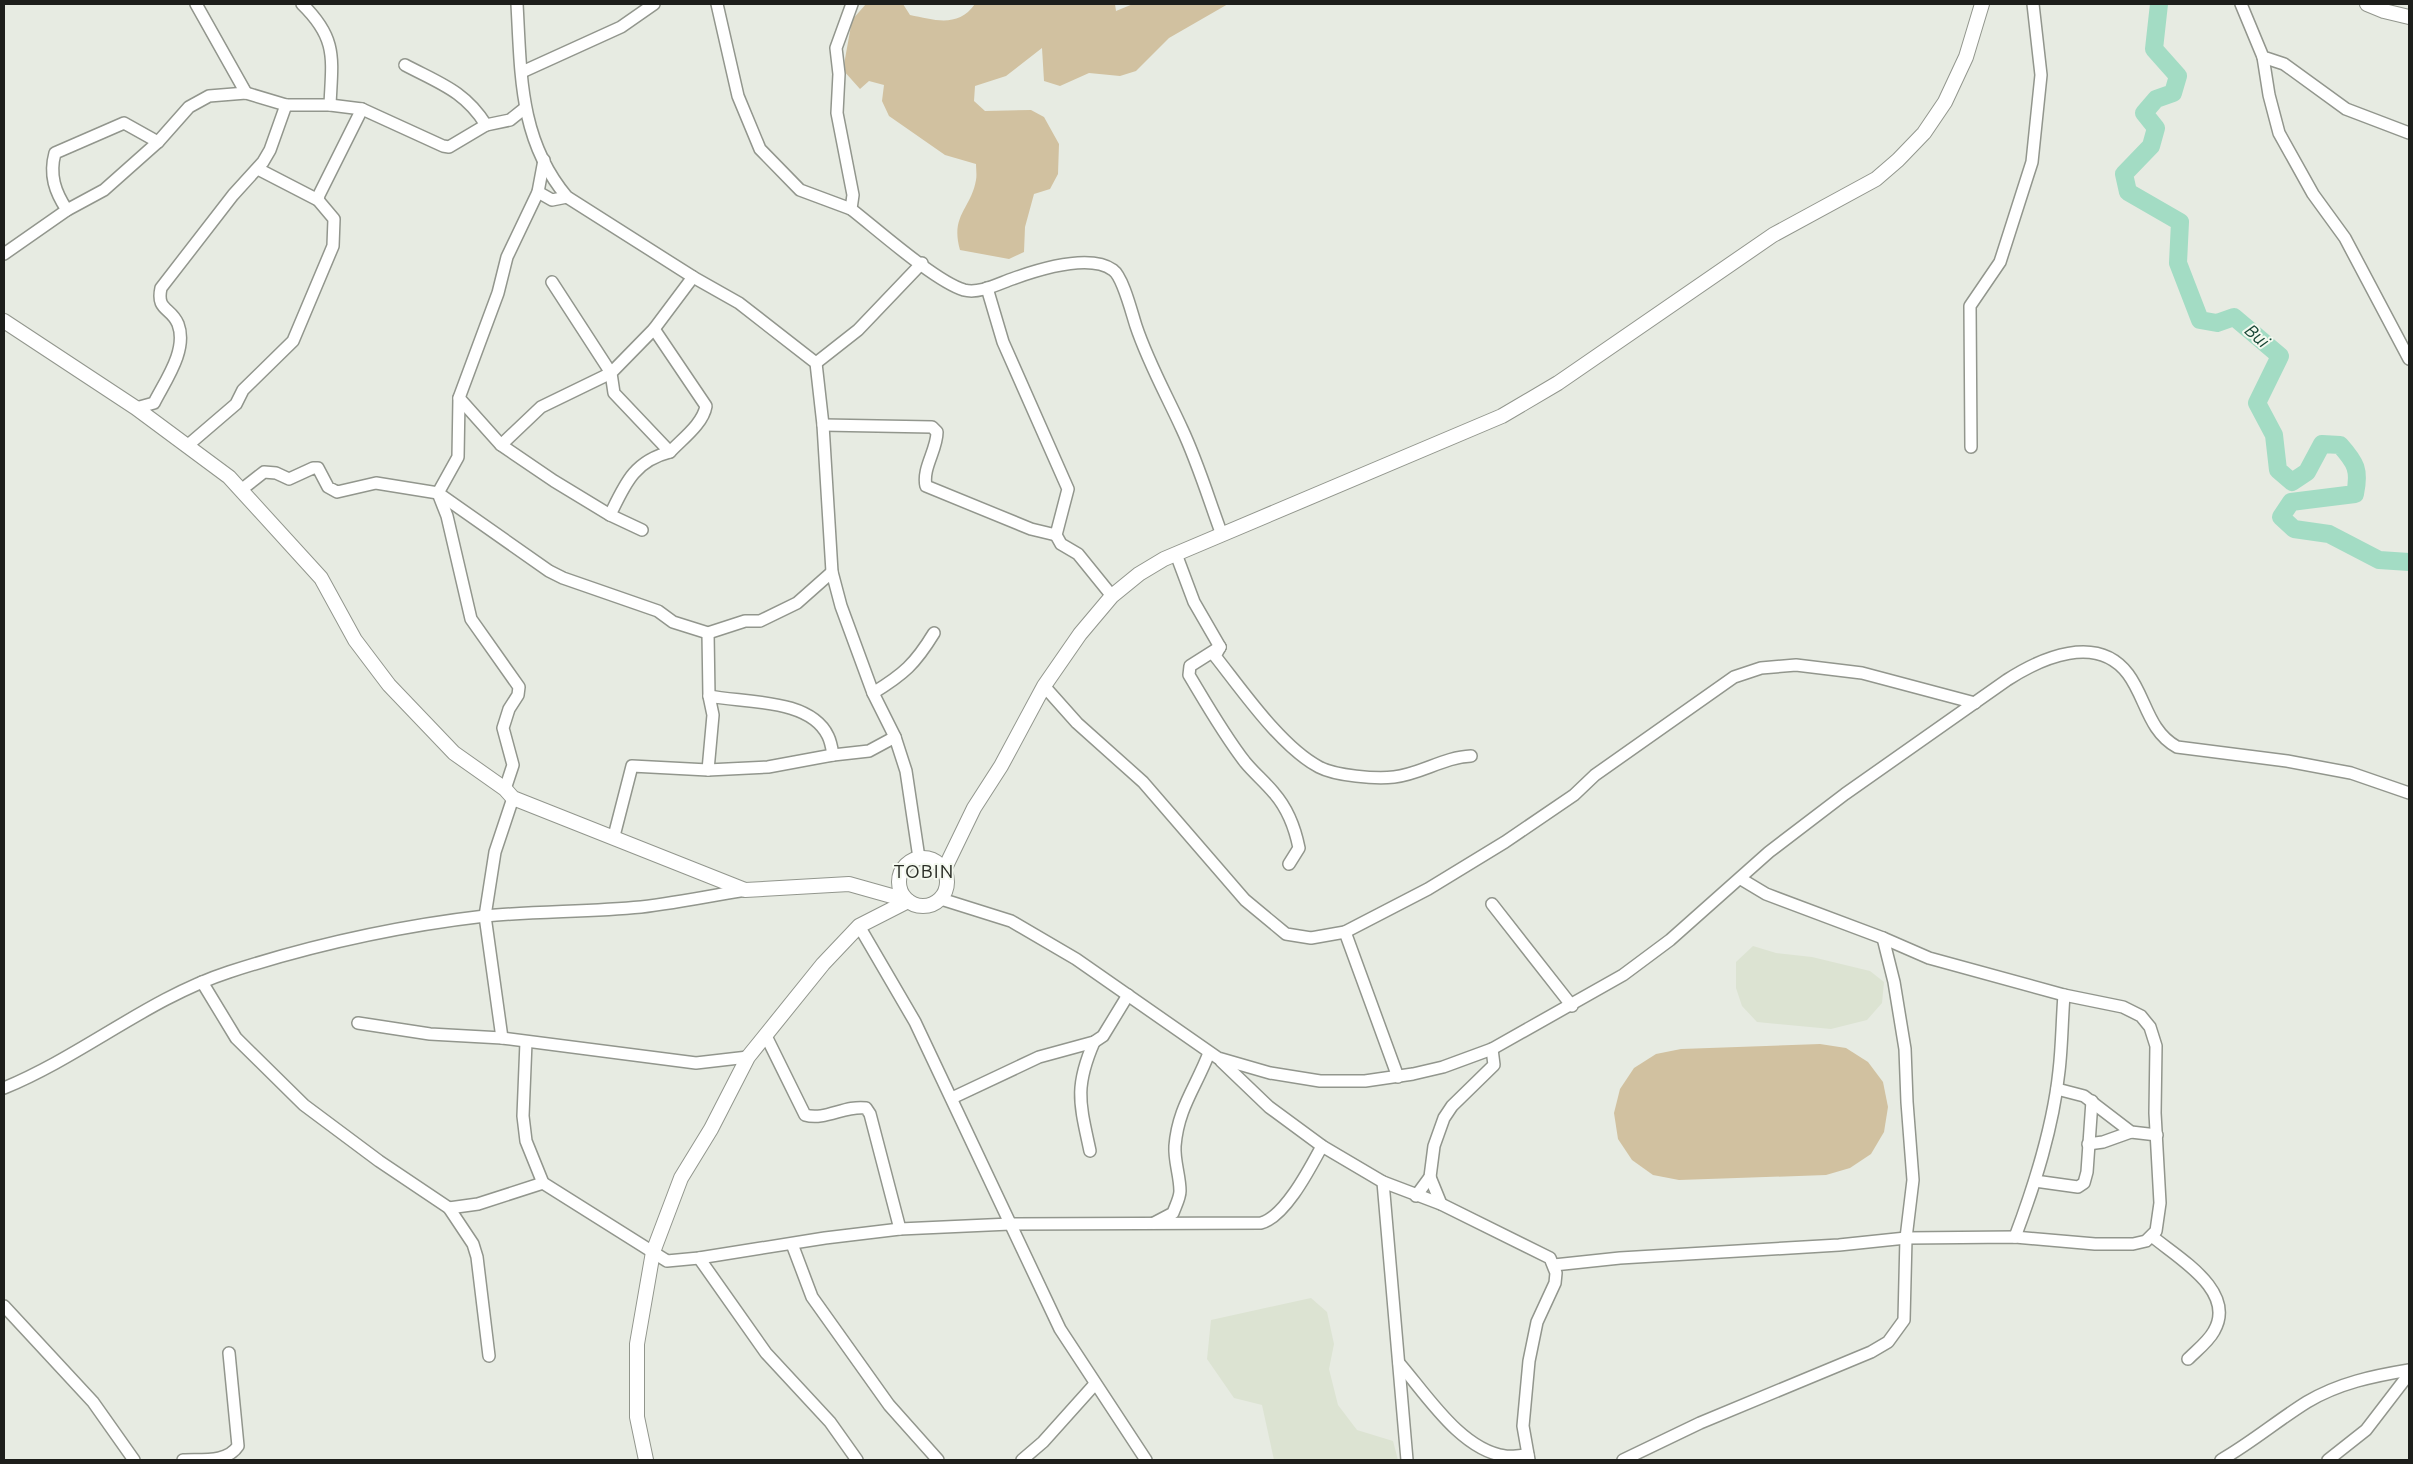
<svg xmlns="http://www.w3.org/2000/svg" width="2413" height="1464" font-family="Ubuntu,sans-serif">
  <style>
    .built { fill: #dce3d2 }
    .green { fill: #d1c1a0 }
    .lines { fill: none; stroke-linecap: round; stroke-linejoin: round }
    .river { stroke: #a3dcc4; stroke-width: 18 }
    .minor-casing { stroke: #92968d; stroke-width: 14 }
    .major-casing { stroke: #92968d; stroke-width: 16 }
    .minor { stroke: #fff; stroke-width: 11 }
    .major { stroke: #fff; stroke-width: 14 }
    .labels { text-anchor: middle; stroke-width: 4; stroke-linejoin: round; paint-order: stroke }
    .water-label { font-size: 18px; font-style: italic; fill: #184737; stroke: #f4f9ef }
    .quarter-label { font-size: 19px; letter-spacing: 1px; fill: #292c25; stroke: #f4f9ef }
  </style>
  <rect width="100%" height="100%" fill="#e7ebe2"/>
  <g class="built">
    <polygon points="1753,946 1776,953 1812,957 1870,971 1884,982 1882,1003 1867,1020 1831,1029 1757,1022 1742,1006 1736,988 1736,962"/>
    <polygon points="1311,1298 1327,1312 1334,1344 1329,1369 1338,1405 1357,1430 1393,1441 1398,1460 1274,1460 1262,1405 1234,1398 1207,1359 1211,1320"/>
  </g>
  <g class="green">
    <path d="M866,4h37l7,11c25,5 48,13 65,-11h140l1,7 17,-7h95l-59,34 -33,33 -16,5 -31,-3 -29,13 -16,-5 -2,-33 -36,28 -31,10 -1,15 11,10 46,-1 13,7 15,27 -1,30 -8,15 -16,5 -9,33 -1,25 -15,7 -49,-9c-10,-35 11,-41 16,-70 1,-5 0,-11 0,-16l-31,-9 -56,-39 -7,-15 2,-16 -15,-4 -9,8 -17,-19 9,-50z"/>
    <polygon points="1820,1044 1846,1048 1868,1062 1883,1082 1888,1107 1884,1132 1871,1154 1850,1168 1826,1175 1679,1180 1653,1175 1632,1160 1618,1139 1614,1113 1620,1089 1634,1068 1656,1054 1681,1049"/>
  </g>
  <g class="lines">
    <path class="river" d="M2159,4l-5,45 24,27 -5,17 -17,6 -12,14 12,15 -5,18 -27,28 4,18 52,30 -2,41 22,57 17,3 17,-6 46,39 -23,47 17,32 4,35 14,12 15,-10 15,-28 18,1c16,18 20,25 15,49l-64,8 -10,15 13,12 35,5 50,26 30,2"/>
    <g class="minor-casing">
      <g id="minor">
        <polyline points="196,4 246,93"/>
        <path d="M302,4c36,35 30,55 28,101"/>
        <path d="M517,4c4,70 2,136 50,193l126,80 46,26 77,60 7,62 9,147 9,34 32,87 22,44 11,34 13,87"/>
        <polyline points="717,4 738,96 760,149 800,190 851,209"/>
        <path d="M852,4l-16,44 3,26 -2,39 16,82 -2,14c27,21 84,72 113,81 15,4 34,-6 48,-11 25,-9 77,-26 101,-9 10,7 19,44 23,56 12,36 30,68 46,103 16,34 27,71 40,106"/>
        <polyline points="2241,4 2263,57 2284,64 2346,109 2409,133"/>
        <polyline points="2263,57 2269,95 2279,133 2313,194 2345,238 2409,359"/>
        <path d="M405,65c34,18 60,26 81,60"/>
        <polyline points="522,72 621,27 654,4"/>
        <polyline points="538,192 552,200 567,197"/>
        <polyline points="318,200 319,195 362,109"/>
        <path d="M67,210c-12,-18 -18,-35 -12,-57l69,-30 34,19"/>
        <polyline points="4,254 67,210 104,190 158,142 189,107 209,96 246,93 286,105 330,105 362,109 443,146 449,147 486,125 510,120 525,108"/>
        <polyline points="987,288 1003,342 1068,489 1056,535 1061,544 1078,554 1112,596"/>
        <path d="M654,329l52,77c-3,18 -24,33 -36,46"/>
        <polyline points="816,363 858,330 922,263"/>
        <polyline points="459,398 501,445 554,481 610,515 642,530"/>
        <path d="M136,408l18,-5c11,-22 34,-53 24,-79 -7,-17 -22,-13 -17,-36l72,-93 30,-33 7,-12 16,-45"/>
        <path d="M823,425l109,2 5,5c0,18 -15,36 -11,54l105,43 25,6"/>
        <polyline points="501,445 541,407 611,373 552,282"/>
        <polyline points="187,446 236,404 243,390 293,341 333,246 334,219 318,200 258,169"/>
        <polyline points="1971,447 1970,306 2000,262 2032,162 2041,75 2033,4"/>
        <polyline points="241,490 264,472 276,473 289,479 313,468 318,468 328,487 337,492 376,483 438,493 549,571 563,578 658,611 673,622 708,633 745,621 760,621 797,603 832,572"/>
        <path d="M610,515c15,-31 24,-54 60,-63l-56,-59 -3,-20 43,-44 39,-52"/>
        <polyline points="1176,554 1194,602 1220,647"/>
        <polyline points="708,633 709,696 713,715 708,770"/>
        <path d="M1220,647l-5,9c27,34 66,91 104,111 17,9 57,12 75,10 27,-3 50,-20 77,-21"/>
        <path d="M1220,647l-30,19 -1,9c18,30 35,60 56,87 9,11 20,20 29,31 14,16 21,35 25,55l-10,16"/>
        <polyline points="1044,686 1077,723 1143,782 1245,900 1286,934 1311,938 1345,932 1428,889 1505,842 1574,795 1595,775 1734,677 1761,668 1796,665 1862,673 1975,703"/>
        <path d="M873,693c31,-19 42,-29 61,-60"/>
        <path d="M709,696c35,7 101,2 119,40 3,6 4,13 5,19"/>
        <polyline points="505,789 513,765 503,728 509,709 518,695 519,687 471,619 447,516 438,493 458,457 459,398 498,293 507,257 538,192 544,160"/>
        <polyline points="614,836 632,766 708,770 768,767 833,755 869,751 895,737"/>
        <path d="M941,899l70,22 65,38 142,99 52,15 50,8h45l48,-7 30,-7 49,-18 131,-74 47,-35 99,-88 76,-58 162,-114c34,-22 90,-47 121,-6 18,24 20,57 49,73l110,14 64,12 58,20"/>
        <polyline points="1492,904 1572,1006"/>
        <polyline points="859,926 915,1022 1060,1329 1146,1460"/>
        <polyline points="1345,932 1398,1077"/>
        <polyline points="202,982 236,1038 304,1105 379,1161 449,1208 473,1244 477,1257 489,1356"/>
        <polyline points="358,1023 430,1034 502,1038 696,1063 748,1057"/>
        <path d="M766,1036l39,79c20,6 40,-10 61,-7l4,6 30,115"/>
        <polyline points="502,1038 485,916 495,852 513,798"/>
        <path d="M526,1042l-3,74 3,25 17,42 124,78 32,-3 126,-20 75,-9 110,-5 251,-1c24,-6 49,-55 61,-77"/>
        <polyline points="1221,1061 1269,1107 1322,1146 1383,1182 1441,1204 1550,1258 1556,1273 1555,1283 1537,1322 1529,1361 1523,1426 1529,1460"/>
        <path d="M4,1088c78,-32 145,-90 225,-116 83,-27 170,-46 256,-56 51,-5 104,-4 156,-9 34,-4 69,-11 104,-17"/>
        <polyline points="2057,1089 2084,1096 2131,1132 2157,1135"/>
        <polyline points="952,1098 1039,1057 1094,1042 1103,1036 1128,995"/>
        <polyline points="2088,1144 2103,1142 2131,1132"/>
        <path d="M1090,1151c-10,-47 -16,-63 4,-109"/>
        <polyline points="1430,1177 1441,1204"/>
        <polyline points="2035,1181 2078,1187 2084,1183 2087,1172 2092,1101"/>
        <polyline points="1383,1182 1407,1460"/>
        <polyline points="1416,1196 1430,1177 1434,1146 1444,1118 1452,1106 1494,1065 1492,1049"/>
        <polyline points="449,1208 478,1204 543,1183"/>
        <path d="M1154,1223l19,-10c2,-6 7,-15 7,-22 0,-15 -6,-30 -5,-45 3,-38 21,-59 34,-93"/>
        <path d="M2015,1237c20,-53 38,-109 44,-166 3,-25 3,-51 5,-76"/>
        <path d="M2153,1237c25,21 84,54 61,94 -6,11 -18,20 -26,28"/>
        <polyline points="792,1244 812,1297 889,1405 938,1460"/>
        <polyline points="699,1258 766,1353 830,1422 857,1460"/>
        <polyline points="1554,1265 1620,1258 1839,1245 1906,1238 2015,1237 2095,1244 2133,1244 2146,1241 2156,1231 2160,1203 2155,1113 2156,1046 2150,1027 2141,1016 2123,1007 2064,995 1929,958 1883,938 1766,894 1741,879"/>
        <polyline points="4,1306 93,1402 134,1460"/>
        <path d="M1399,1363c27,31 62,87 106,93 7,1 16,-1 23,-1"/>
        <path d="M183,1460c18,-1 44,3 55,-14l-9,-93"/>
        <polyline points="1022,1460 1043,1442 1095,1384"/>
        <polyline points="1623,1460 1700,1423 1871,1352 1888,1342 1904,1320 1906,1238 1913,1180 1907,1102 1905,1049 1894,982 1883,938"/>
        <path d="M2221,1460c30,-17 57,-40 86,-58 32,-19 66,-26 102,-32"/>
        <polyline points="2328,1460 2366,1430 2409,1374"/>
      </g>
    </g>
    <g class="major-casing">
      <g id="major">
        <polyline points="2367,4 2384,11 2409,17"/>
        <polyline points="4,321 136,408 229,477 321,578 355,640 389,685 454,753 505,789 513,798 745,890 849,884 906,900"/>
        <circle cx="923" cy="882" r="24"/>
        <polyline points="944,870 974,808 1001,766 1044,686 1080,634 1112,596 1139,574 1164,559 1502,416 1558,383 1773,235 1876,179 1898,160 1924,133 1945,102 1966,57 1982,4"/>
        <polyline points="646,1460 637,1417 637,1344 653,1252 681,1178 711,1129 748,1057 823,964 859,926 908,901"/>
      </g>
    </g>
    <use href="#minor" class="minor"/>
    <use href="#major" class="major"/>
  </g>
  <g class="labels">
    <g class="water-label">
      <text transform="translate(2257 336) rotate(41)" y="6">Bui</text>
    </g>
    <g class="quarter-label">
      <text x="924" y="878">TOBIN</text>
    </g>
  </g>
  <rect width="2413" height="1464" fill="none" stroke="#1d1e1b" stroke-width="10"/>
</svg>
